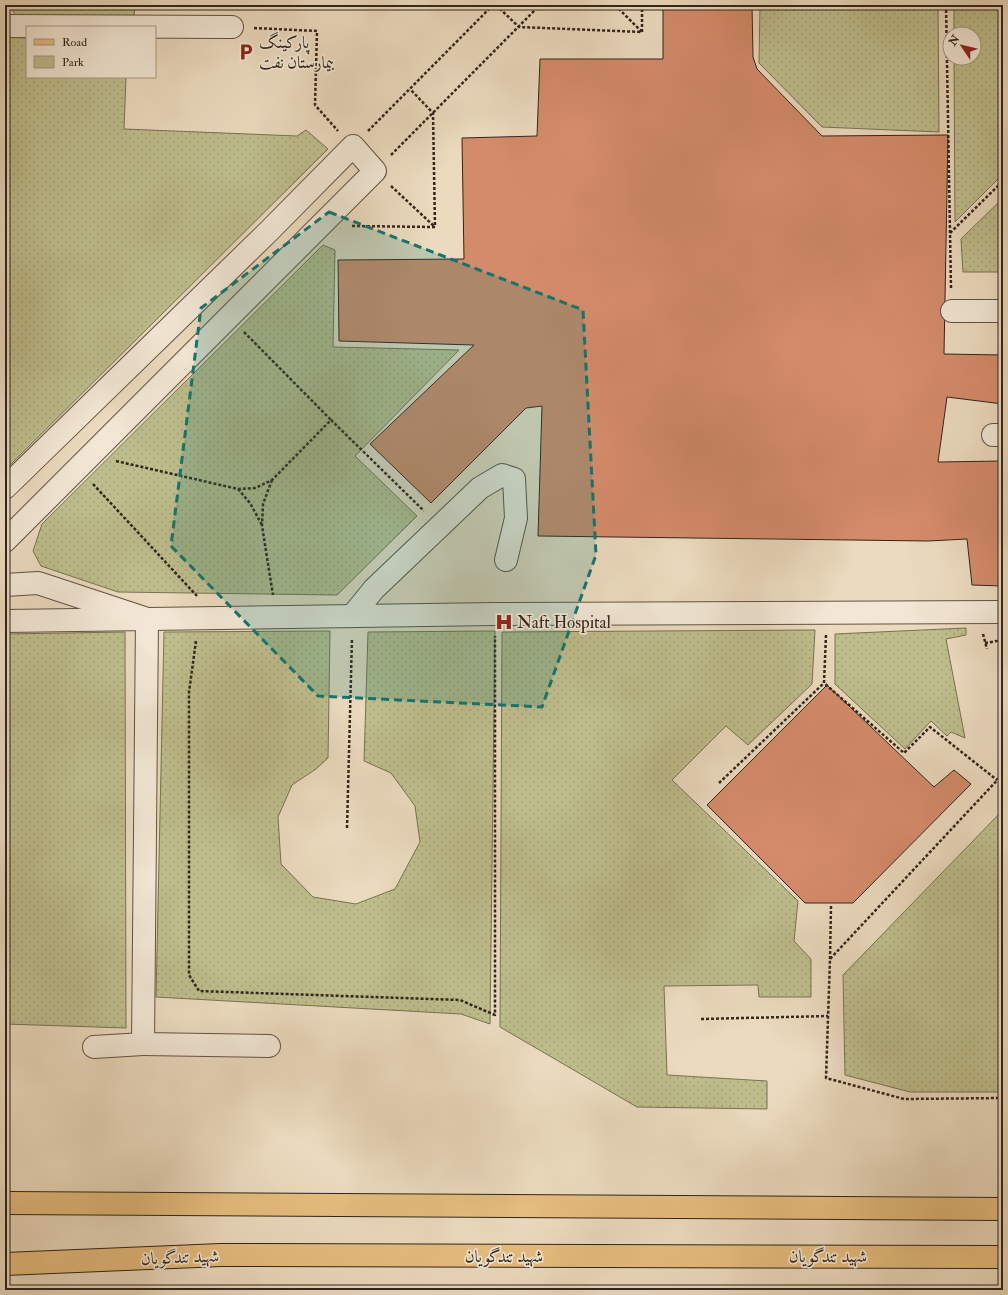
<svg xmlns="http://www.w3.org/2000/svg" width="1008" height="1295" font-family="'IM FELL Double Pica',Amiri,serif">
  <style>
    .green { fill: url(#green-dots); stroke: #787154 }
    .building { fill: #d48b6a; stroke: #31251d }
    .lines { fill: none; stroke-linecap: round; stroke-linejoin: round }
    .minor-casing { stroke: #605245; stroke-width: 24 }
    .major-casing { stroke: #31251d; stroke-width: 24 }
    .path { stroke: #31251d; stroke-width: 2.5; stroke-dasharray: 3 2; stroke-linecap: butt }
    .minor { stroke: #f2e7d5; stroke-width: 22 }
    .major { stroke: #e6bd7f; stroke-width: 22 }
    .marked { fill: #0f766e; fill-opacity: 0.2; stroke: #0f766e; stroke-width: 3; stroke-dasharray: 8 5; stroke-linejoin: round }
    .labels { text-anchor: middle; stroke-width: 3.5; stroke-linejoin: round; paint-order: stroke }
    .poi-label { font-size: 17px; fill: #31251d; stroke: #f2e7d5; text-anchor: start }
    .street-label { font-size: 17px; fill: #31251d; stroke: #f2e7d5 }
  </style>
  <defs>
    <pattern id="green-dots" width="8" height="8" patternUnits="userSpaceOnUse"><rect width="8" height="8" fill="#bebd8c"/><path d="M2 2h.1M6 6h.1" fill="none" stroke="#a4a278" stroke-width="1.8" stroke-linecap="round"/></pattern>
  </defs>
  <rect width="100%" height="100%" fill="#ebdabe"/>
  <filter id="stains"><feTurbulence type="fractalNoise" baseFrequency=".005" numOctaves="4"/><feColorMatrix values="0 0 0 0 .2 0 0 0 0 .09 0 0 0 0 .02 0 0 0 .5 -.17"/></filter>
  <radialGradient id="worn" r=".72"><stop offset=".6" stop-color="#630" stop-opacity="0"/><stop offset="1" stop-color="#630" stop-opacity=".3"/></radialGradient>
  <g class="green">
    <polygon points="10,5 135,5 134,16 16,17"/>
    <polygon points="760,5 938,5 939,132 822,127 759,63"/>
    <polygon points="954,5 1003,5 1003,174 955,222 954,58 974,58 974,34 954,34"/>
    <polygon points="7,37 27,38 27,77 126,77 124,129 297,136 306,130 328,149 5,470 5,44"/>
    <polygon points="1003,198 1003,272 963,272 961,239"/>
    <polygon points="323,245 335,250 333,347 459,350 355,456 417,516 337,595 118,592 41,566 33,551 42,524"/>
    <polygon points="966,628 966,635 946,639 965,738 951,732 947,736 931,721 905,749 835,684 835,634"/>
    <polygon points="815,630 812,684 748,745 726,726 672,780 798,901 794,941 811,959 811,997 759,997 758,985 664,986 667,1075 767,1081 767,1109 637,1107 500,1027 502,632"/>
    <polygon points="330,631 328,758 316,769 292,785 278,817 281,864 313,897 356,904 395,889 420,842 415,806 391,773 364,761 368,632 495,631 490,1024 461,1014 156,997 164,632"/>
    <polygon points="125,632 126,1028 5,1024 5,634"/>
    <polygon points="1003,810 1003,1092 910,1092 845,1075 843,975"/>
  </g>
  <g class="building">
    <polygon points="663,5 752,5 753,57 757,69 822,136 948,135 944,354 1003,355 1003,404 947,397 938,462 1003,461 1003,586 972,585 967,539 928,541 538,536 542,406 526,408 431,503 370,444 474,345 339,341 338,260 464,259 462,138 537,136 540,59 663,59"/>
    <polygon points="827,685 934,787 954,770 971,784 853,903 805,903 707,805"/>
  </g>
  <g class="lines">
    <g class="minor-casing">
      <g id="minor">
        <polyline points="5,26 232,27"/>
        <polyline points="952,311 1003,311"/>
        <polyline points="993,435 1003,435"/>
        <polyline points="5,488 268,232 353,146 375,171 5,541"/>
        <polyline points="5,585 38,583 147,619 143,1044 269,1046"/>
        <polyline points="352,616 374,589 480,488 502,475 514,479 516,518 506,560"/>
        <polyline points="5,621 495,614 1003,612"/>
        <polyline points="94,1047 143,1044"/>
      </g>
    </g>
    <g class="major-casing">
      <g id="major">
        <polyline points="5,1203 1003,1209"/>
        <polyline points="5,1264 221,1255 1003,1257"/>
      </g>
    </g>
    <g class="path">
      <polyline points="496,5 519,27 642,32 642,5"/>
      <polyline points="615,5 642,32"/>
      <polyline points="946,5 950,233"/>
      <polyline points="254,28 317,31 315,105 338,131"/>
      <polyline points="368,131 493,5"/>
      <polyline points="391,155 540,5"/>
      <polyline points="391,186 435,227"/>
      <polyline points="352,226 435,227 433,113 410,89"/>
      <polyline points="951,288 950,233 1003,181"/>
      <polyline points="244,332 331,420"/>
      <polyline points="116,461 238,489 255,488 272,480 331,420 424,511"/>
      <polyline points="272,480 263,504 262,526 273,595"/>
      <polyline points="93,484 197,596"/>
      <polyline points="238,489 250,503 262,525"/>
      <polyline points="983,634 987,649"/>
      <polyline points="826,635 824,683 904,753 930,727 997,780"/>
      <polyline points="196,641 189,692 189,975 199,991 460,1000 495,1015 495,636"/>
      <polyline points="985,643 1003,640"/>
      <polyline points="1003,774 830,959 826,1078 904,1099 1003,1098"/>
      <polyline points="719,783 824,683"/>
      <polyline points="347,828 352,638"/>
      <polyline points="830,959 831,906"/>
      <polyline points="701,1019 828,1016"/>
    </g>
    <use href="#minor" class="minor"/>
    <use href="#major" class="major"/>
  </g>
  <path class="marked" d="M329,212l254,98 13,245 -54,152 -224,-11 -147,-150 30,-238z"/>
  <defs>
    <g id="parking-bare" transform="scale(1.38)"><path d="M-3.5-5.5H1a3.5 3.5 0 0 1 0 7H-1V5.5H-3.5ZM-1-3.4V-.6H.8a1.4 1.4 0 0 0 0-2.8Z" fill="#8f2418" stroke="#f2e7d5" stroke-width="2.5" paint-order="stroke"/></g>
    <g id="hospital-bare" transform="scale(1.38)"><path d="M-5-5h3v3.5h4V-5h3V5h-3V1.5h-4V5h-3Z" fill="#8f2418" stroke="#f2e7d5" stroke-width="2.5" paint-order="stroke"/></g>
  </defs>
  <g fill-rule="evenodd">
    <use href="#parking-bare" x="246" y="52"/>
    <use href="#hospital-bare" x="504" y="622"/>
  </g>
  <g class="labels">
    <g class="poi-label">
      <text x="259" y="48">پارکینگ<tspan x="259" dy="20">بیمارستان نفت</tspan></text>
      <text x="517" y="628">Naft Hospital</text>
    </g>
    <g class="street-label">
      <text x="504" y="1262">شهید تندگویان</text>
      <text x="828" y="1262">شهید تندگویان</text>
      <text transform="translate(180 1257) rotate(-2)" y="6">شهید تندگویان</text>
    </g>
  </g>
  <rect width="1008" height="1295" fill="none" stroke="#ebdabe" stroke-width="20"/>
  <rect x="6" y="6" width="996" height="1283" fill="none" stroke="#31251d" stroke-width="2"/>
  <rect x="10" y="10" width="988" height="1275" fill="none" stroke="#31251d"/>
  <rect x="26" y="26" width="130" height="52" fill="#f2e7d5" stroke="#a5998b"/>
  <rect x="34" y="39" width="20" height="6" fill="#e6bd7f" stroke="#a5998b"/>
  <text x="62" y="46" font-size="12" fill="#31251d">Road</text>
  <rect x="34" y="56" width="20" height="12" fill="#bebd8c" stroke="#a5998b"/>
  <text x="62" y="66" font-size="12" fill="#31251d">Park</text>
  <g transform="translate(962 46) rotate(305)"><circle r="19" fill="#f2e7d5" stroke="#a5998b"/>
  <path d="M0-3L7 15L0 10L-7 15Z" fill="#8f2418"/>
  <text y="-6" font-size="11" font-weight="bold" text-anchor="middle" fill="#31251d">N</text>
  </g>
  <rect width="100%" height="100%" filter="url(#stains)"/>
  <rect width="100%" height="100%" fill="url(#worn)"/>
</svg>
